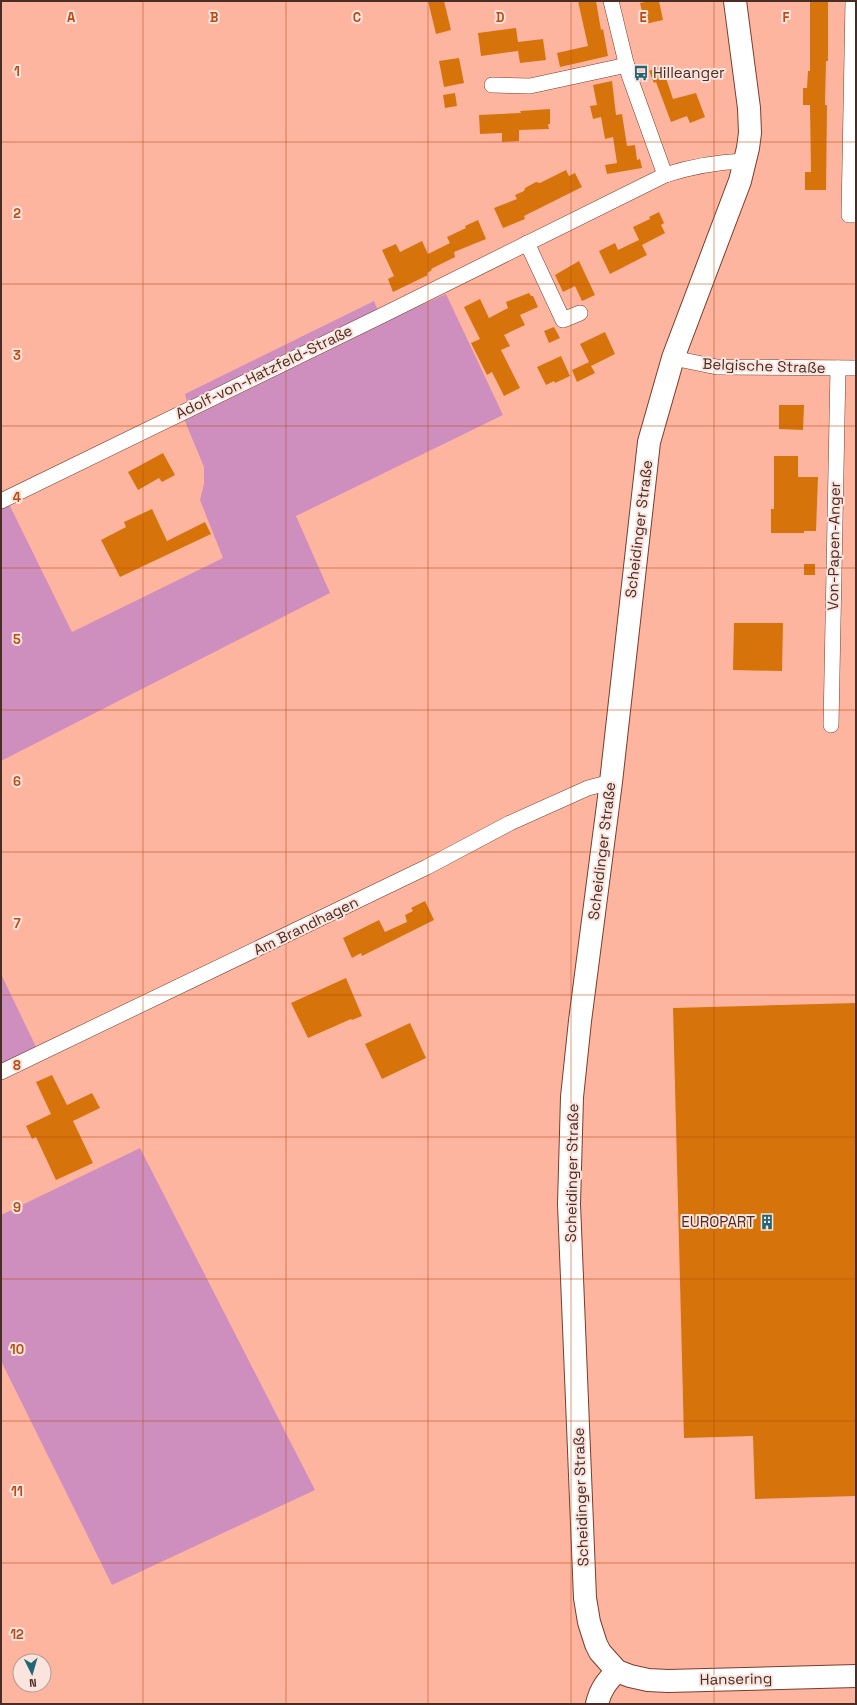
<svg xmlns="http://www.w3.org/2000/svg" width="857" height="1705" font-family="'Space Grotesk',sans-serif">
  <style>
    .green { fill: #cf8fbe }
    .building { fill: #d7730b }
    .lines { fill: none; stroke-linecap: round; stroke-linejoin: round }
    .street-casing { stroke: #7a3c2b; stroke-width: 16 }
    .secondary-casing { stroke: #7a3c2b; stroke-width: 24 }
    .street { stroke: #fff; stroke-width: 15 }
    .secondary { stroke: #fff; stroke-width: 22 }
    .grid { fill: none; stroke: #b84c13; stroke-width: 1; stroke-opacity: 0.55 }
    .labels { text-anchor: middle; stroke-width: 4; stroke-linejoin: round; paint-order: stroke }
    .poi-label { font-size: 15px; fill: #492c24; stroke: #fbe4dd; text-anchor: start }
    .street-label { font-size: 15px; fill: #492c24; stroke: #fbe4dd }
    .grid-label { font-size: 13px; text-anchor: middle; font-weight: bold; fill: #b84c13; stroke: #fbe4dd; stroke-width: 4; stroke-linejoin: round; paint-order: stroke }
  </style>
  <rect width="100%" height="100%" fill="#feb5a0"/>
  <g class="green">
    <polygon points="446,294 503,415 296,516 330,593 1,761 1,503 7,500 72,632 223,558 200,500 204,484 204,467 182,414"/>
    <polygon points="374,301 379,313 188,406 185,394"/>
    <polygon points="1,974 38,1051 1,1070"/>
    <polygon points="140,1148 315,1490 112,1585 1,1361 1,1215"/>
  </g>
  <g class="building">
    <polygon points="428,1 444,1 451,30 436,34"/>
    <polygon points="578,1 596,1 601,30 603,29 608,56 560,67 557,53 588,46"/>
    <polygon points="651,1 659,1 663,20 645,24 640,3"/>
    <polygon points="810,1 828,1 828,61 826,61 825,105 827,105 826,190 805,190 805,172 811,172 810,105 803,105 803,88 807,88 808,71 810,71"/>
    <polygon points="516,28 518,42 543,39 546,60 520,63 518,51 481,56 478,33"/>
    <polygon points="459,58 464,83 444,87 439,61"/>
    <polygon points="663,65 668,77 666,78 673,99 696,93 705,117 690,123 687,116 671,122 656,82 654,83 649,71"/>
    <polygon points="612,81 616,115 622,114 627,146 635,145 637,160 640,159 642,168 607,174 605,165 617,163 613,137 605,139 601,117 593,119 590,106 597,105 593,85"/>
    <polygon points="455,93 457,106 445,108 443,95"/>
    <polygon points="550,109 550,124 548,124 549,129 519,130 519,141 502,142 502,133 480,134 479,115 521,113 520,111"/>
    <polygon points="566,170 569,176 575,173 582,187 524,216 525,219 503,228 494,208 517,199 515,195 524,191 525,188 536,182 540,183"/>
    <polygon points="659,212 664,223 661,225 665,233 642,245 647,255 610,274 599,251 615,243 618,250 639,240 633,227 650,219 649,217"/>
    <polygon points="478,220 486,239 454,252 455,257 431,269 432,270 427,273 428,275 393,292 388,279 394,276 382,250 396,244 400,252 422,241 428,254 450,243 447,237 466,228 465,226"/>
    <polygon points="579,261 595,295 582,301 575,286 563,292 555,275"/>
    <polygon points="529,293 531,296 533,296 538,307 520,315 525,325 504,335 510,346 501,350 520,388 504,396 492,372 487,375 471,343 480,339 464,307 480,299 489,318 508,308 506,302"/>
    <polygon points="554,327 560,338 549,343 544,331"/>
    <polygon points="605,332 615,354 591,366 595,373 577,382 572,370 589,362 580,344"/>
    <polygon points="561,356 570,376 555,383 554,381 546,385 537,367"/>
    <polygon points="779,405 804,405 803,430 779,429"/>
    <polygon points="163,453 175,475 162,482 159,478 138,490 128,472"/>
    <polygon points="774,456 798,456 798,477 818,477 816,531 804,531 804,533 771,533 771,509 774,509"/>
    <polygon points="152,509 167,541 205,522 211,534 120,577 101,540 126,527 124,522"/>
    <rect x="804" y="564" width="11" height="11"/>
    <polygon points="734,623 783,623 782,671 733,670"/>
    <polygon points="425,901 434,920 362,956 361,953 352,958 343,938 379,920 385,932 407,922 405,915 413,911 411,908"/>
    <polygon points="346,978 362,1016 352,1020 351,1019 308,1038 291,1003"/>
    <polygon points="856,1003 856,1496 755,1499 753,1436 684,1438 673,1008"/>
    <polygon points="410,1023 426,1058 382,1079 365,1044"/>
    <polygon points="52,1075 67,1105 92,1093 100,1108 73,1121 93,1163 56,1180 36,1137 32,1139 26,1126 51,1114 36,1082"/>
  </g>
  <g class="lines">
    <g class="street-casing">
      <g id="street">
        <polyline points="611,1 629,75 665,175"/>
        <polyline points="853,1 849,215 856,215"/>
        <polyline points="492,85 530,86 627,65"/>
        <polyline points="527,243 563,320 580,313"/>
        <polyline points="673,358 717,367 856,368"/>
        <path d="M1,501l382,-186 282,-140c28,-9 51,-13 80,-14"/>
        <polyline points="831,725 838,368"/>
        <polyline points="1,1072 427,867 510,823 588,788 611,782"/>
      </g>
    </g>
    <g class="secondary-casing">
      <g id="secondary">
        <polyline points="735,1 749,108 750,133 748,148 740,181 673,358 649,442 611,782 580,1021 572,1097 569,1204 585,1598 589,1622 596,1644 600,1652 617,1671 630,1676 648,1680 668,1681 856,1676"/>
        <path d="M597,1704c3,-14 10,-23 20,-33"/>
      </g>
    </g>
    <use href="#street" class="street"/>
    <use href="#secondary" class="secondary"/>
  </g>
  <path class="grid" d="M143,1v1703M286,1v1703M428,1v1703M571,1v1703M714,1v1703M1,142h855M1,284h855M1,426h855M1,568h855M1,710h855M1,852h855M1,995h855M1,1137h855M1,1279h855M1,1421h855M1,1563h855"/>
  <defs>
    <g id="bus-bare" transform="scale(1.2)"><path d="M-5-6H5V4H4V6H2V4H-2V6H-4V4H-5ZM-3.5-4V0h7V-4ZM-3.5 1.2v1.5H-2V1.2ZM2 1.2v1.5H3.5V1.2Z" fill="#216677" stroke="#fbe4dd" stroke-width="2.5" paint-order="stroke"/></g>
    <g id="building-bare" transform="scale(1.2)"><path d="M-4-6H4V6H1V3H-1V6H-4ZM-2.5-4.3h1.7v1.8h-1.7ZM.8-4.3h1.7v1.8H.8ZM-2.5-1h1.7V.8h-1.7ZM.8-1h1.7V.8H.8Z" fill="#216677" stroke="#fbe4dd" stroke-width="2.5" paint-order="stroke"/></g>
  </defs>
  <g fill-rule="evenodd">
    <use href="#bus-bare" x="641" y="73"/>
    <use href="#building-bare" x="767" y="1222"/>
  </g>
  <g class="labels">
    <g class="poi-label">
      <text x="653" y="78">Hilleanger</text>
      <text x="755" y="1227" text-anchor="end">EUROPART</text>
    </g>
    <g class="street-label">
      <text transform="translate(764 366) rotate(2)" y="5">Belgische Straße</text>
      <text transform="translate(264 372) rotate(-26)" y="5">Adolf-von-Hatzfeld-Straße</text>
      <text transform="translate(639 529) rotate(-83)" y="5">Scheidinger Straße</text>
      <text transform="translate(834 546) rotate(-89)" y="5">Von-Papen-Anger</text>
      <text transform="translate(602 851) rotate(-83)" y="5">Scheidinger Straße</text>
      <text transform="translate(306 926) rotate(-26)" y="5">Am Brandhagen</text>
      <text transform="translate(572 1173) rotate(-89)" y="5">Scheidinger Straße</text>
      <text transform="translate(581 1497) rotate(-92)" y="5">Scheidinger Straße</text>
      <text transform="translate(736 1679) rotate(-1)" y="5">Hansering</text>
    </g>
  </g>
  <g class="grid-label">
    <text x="71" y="22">A</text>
    <text x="214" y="22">B</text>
    <text x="357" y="22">C</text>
    <text x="500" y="22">D</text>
    <text x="643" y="22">E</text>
    <text x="786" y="22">F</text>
    <text x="17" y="76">1</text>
    <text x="17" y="218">2</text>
    <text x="17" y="360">3</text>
    <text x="17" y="502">4</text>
    <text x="17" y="644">5</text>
    <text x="17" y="786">6</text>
    <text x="17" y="928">7</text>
    <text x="17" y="1070">8</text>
    <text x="17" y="1212">9</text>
    <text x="17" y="1354">10</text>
    <text x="17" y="1496">11</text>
    <text x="17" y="1639">12</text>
  </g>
  <rect width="857" height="1705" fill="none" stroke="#492c24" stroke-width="4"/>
  <g transform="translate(32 1673) rotate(175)"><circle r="19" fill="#fbe4dd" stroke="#b49a93"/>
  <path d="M0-3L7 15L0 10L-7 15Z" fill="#216677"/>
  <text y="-6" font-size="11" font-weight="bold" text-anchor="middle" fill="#492c24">N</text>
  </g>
</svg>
